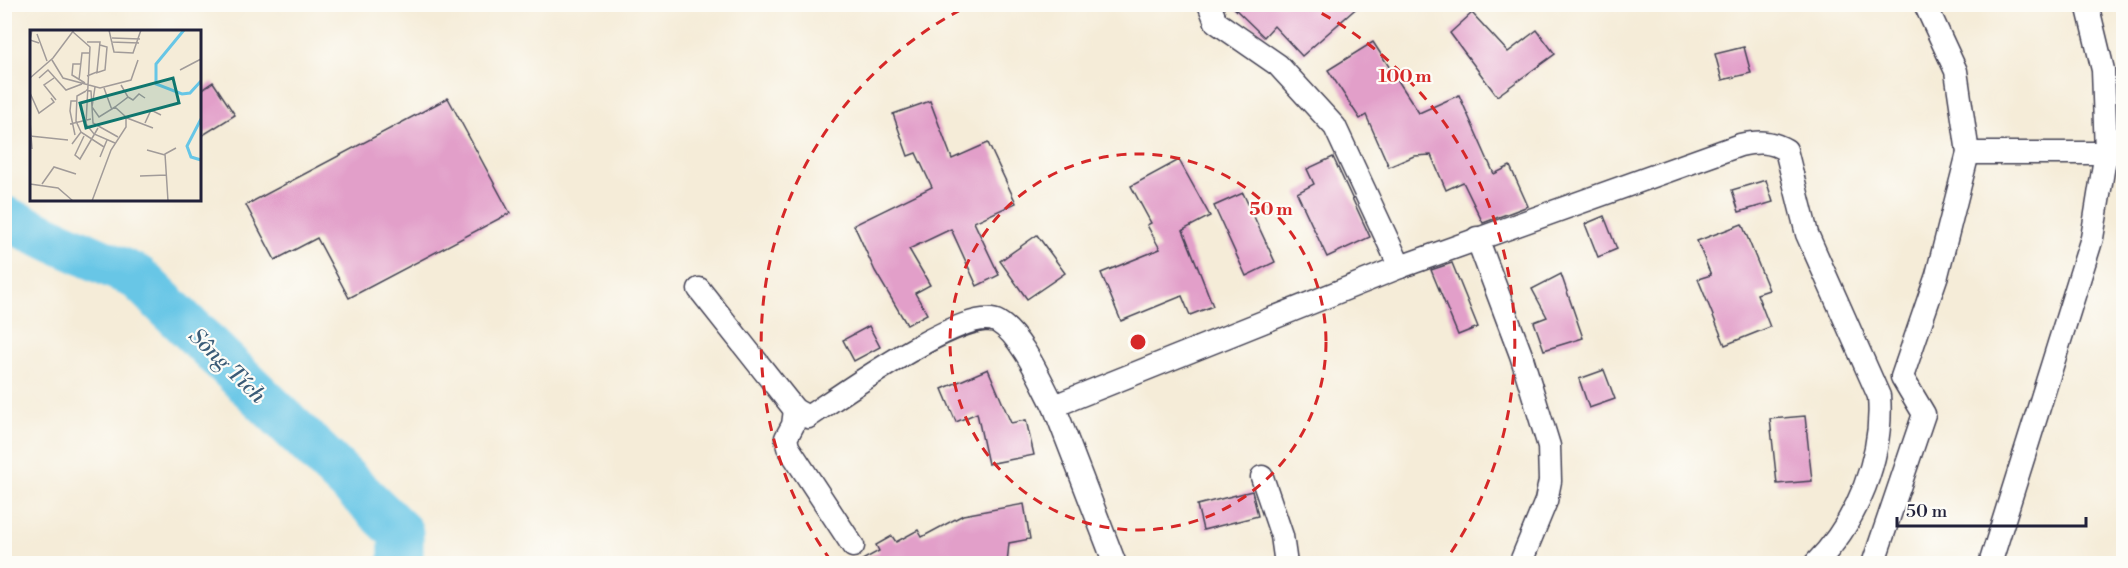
<svg xmlns="http://www.w3.org/2000/svg" width="2128" height="568" font-family="'Libre Bodoni',serif">
  <style>
    .lines { fill: none; stroke-linecap: round; stroke-linejoin: round }
    .river { stroke: #67c6e6; stroke-width: 45 }
    .building { fill: #e29fc9 }
    .street-casing { stroke: #424053; stroke-width: 25 }
    .street { stroke: #fff; stroke-width: 22 }
    .ring { fill: none; stroke: #d62828; stroke-width: 3; stroke-dasharray: 10 8 }
    .labels { text-anchor: middle; stroke-width: 4.5; stroke-linejoin: round; paint-order: stroke }
    .water-label { font-size: 22px; font-style: italic; fill: #3a5b77; stroke: #fdfcf7 }
    .inset-river { fill: none; stroke: #67c6e6; stroke-width: 3 }
    .inset-road { fill: none; stroke: #a19b99; stroke-width: 1.5 }
    .view { fill: #0f766e; fill-opacity: 0.15; stroke: #0f766e; stroke-width: 3 }
    .inset-edge { fill: none; stroke: #22223b; stroke-width: 3 }
    .centre { fill: #d62828; stroke: #fdfcf7; stroke-width: 3 }
    .ring-label { font-size: 18px; text-anchor: middle; font-weight: bold; fill: #d62828; stroke: #fdfcf7; stroke-width: 4.5; stroke-linejoin: round; paint-order: stroke }
  </style>
  <rect width="100%" height="100%" fill="#fdfcf7"/>
  <filter id="ink" filterUnits="userSpaceOnUse"><feTurbulence type="fractalNoise" baseFrequency=".0167" numOctaves="2"/><feDisplacementMap in="SourceGraphic" scale="12" xChannelSelector="R" yChannelSelector="G"/><feConvolveMatrix kernelMatrix="1 2 1 2 8 2 1 2 1" color-interpolation-filters="sRGB"/></filter>
  <filter id="wash" filterUnits="userSpaceOnUse"><feTurbulence type="fractalNoise" baseFrequency=".008" numOctaves="4" result="noise"/><feDisplacementMap in="SourceGraphic" scale="24" xChannelSelector="R" yChannelSelector="G"/><feGaussianBlur stdDeviation="1.35" result="paint"/><feColorMatrix in="noise" values="0 0 0 0 0 0 0 0 0 0 0 0 0 0 0 0 0 1.4 0 .05"/><feComposite in="paint" operator="in"/></filter>
  <g filter="url(#wash)">
    <rect width="100%" height="100%" fill="#f5ecd8"/>
    <g class="lines">
      <polyline class="river" points="4,218 137,277 401,533 401,564"/>
    </g>
    <g id="blocks">
      <g class="building">
        <polygon points="1230,4 1361,4 1302,56 1274,26 1264,37"/>
        <polygon points="1472,13 1508,52 1537,30 1555,54 1497,96 1450,33"/>
        <polygon points="1373,42 1419,113 1459,95 1494,174 1510,166 1528,206 1483,223 1463,182 1446,190 1431,155 1414,156 1389,167 1366,115 1360,119 1328,70"/>
        <polygon points="1744,47 1751,73 1722,80 1715,54"/>
        <polygon points="213,82 235,115 200,137 200,91"/>
        <polygon points="448,98 510,213 349,298 317,238 275,260 246,205"/>
        <polygon points="930,101 952,159 988,143 1016,203 974,222 999,275 977,286 951,229 909,249 930,285 915,293 927,314 907,325 875,271 854,225 932,187 916,153 908,156 893,114"/>
        <polygon points="1333,157 1370,237 1327,257 1297,193 1314,184 1307,169"/>
        <polygon points="1179,160 1210,216 1183,230 1213,306 1190,315 1182,296 1121,321 1101,273 1160,249 1147,225 1151,223 1131,186"/>
        <polygon points="1766,180 1773,202 1739,212 1732,190"/>
        <polygon points="1243,193 1275,262 1246,276 1214,206"/>
        <polygon points="1604,216 1617,249 1598,257 1585,224"/>
        <polygon points="1742,224 1769,290 1757,294 1770,327 1725,345 1698,279 1711,275 1697,241"/>
        <polygon points="1037,235 1065,273 1027,299 1000,261"/>
        <polygon points="1452,263 1478,327 1458,335 1431,270"/>
        <polygon points="1561,274 1583,338 1544,350 1534,322 1547,317 1532,289"/>
        <polygon points="869,326 880,347 854,361 843,340"/>
        <polygon points="988,369 1011,423 1026,420 1034,455 988,464 977,413 956,422 942,389"/>
        <polygon points="1604,370 1615,399 1589,408 1579,379"/>
        <polygon points="1805,416 1812,481 1777,484 1770,419"/>
        <polygon points="1252,491 1258,516 1203,530 1197,505"/>
        <polygon points="1024,504 1030,539 1009,543 1007,564 855,564 879,551 876,545 892,536 896,542 918,530 922,537 963,515"/>
      </g>
    </g>
  </g>
  <g filter="url(#ink)">
    <use href="#blocks" fill-opacity="0" stroke="#424053" stroke-width="1.5"/>
    <g class="lines">
      <g class="street-casing">
        <g id="street">
          <polyline points="1968,153 2124,153"/>
          <polyline points="1477,238 1521,355 1549,446 1550,481 1546,501 1520,564"/>
          <path d="M1400,267l340,-122c18,-4 30,-4 46,5l21,84 72,162c5,60 -22,126 -64,168"/>
          <path d="M699,289l96,121 13,7c30,-20 159,-113 190,-95 24,14 43,60 56,84"/>
          <polyline points="795,410 793,425 786,438 788,447 853,546"/>
          <polyline points="1262,477 1282,536 1286,564"/>
          <polyline points="1115,564 1054,406 1400,267 1335,127 1278,65 1216,22 1209,4"/>
          <polyline points="1873,564 1924,414 1902,377 1937,275 1968,153 1956,71 1925,4"/>
          <polyline points="1990,564 2092,238 2106,152 2103,70 2087,4"/>
        </g>
      </g>
      <use href="#street" class="street"/>
    </g>
  </g>
  <g class="ring">
    <circle cx="1138" cy="342" r="188"/>
    <path d="M831 561A377 377 0 0 1 970 5M1306 5A377 377 0 0 1 1445 561"/>
  </g>
  <g class="labels">
    <g class="water-label">
      <text transform="translate(228 365) rotate(44)" y="8">Sông Tích</text>
    </g>
  </g>
  <g transform="translate(30 30)">
    <rect width="171" height="171" fill="#f5ecd8"/>
    <path class="inset-river" d="M154,0l-28,34v20l26,10 8,-1 11,-12M171,89l-14,27 4,11 10,3"/>
    <path class="inset-road" d="M2,0l-2,10 9,3M79,0l5,22 19,1 8,-23M43,2l17,15 -4,77 8,10 21,9M7,4l10,27M82,8l28,1M57,12h13l-3,30 -10,4M81,12l28,1M22,30l11,18 37,10 31,-8 7,-20M51,34h-8l-1,11 13,8M150,40l21,-11M66,43l9,-3 2,-23 -7,-2M0,48l23,-20 21,-28M9,48l9,-8 18,20 16,-6M24,48l-10,7 12,15M49,50l3,-27h8M65,57l-3,20 7,10 16,-10M74,58l8,22M56,60l5,1 2,32 25,14M0,63l9,20 15,-11 -3,-4M98,67l5,3 6,-6 6,4M97,88l26,10M0,91l2,28M115,93l6,-13 10,5M40,94l21,-5M51,102l-5,-11 1,-25 9,-5M45,105l-5,-24 1,-10h6M0,106l38,4M54,106l-9,19 5,4 18,-31M42,114l9,-12 23,15M117,120l18,5M70,127l7,-17M110,146l27,-1M0,154l28,4 15,13M12,154l12,-17 22,7M62,171l19,-51 15,-23v-10l-11,-10 13,-10 -7,-12M138,171l-3,-47 11,-6"/>
    <path class="view" d="M143,48l6,25 -93,25 -6,-25z"/>
    <rect width="171" height="171" class="inset-edge"/>
  </g>
  <circle cx="1138" cy="342" r="9" class="centre"/>
  <g class="ring-label">
    <text x="1405" y="82">100 m</text>
    <text x="1271" y="215">50 m</text>
  </g>
  <rect width="2128" height="568" fill="none" stroke="#fdfcf7" stroke-width="24"/>
  <path d="M1897 517v9h189v-9" fill="none" stroke="#22223b" stroke-width="3"/>
  <text x="1906" y="517" font-size="18" fill="#22223b" stroke="#fdfcf7" stroke-width="4.5" paint-order="stroke">50 m</text>
</svg>
